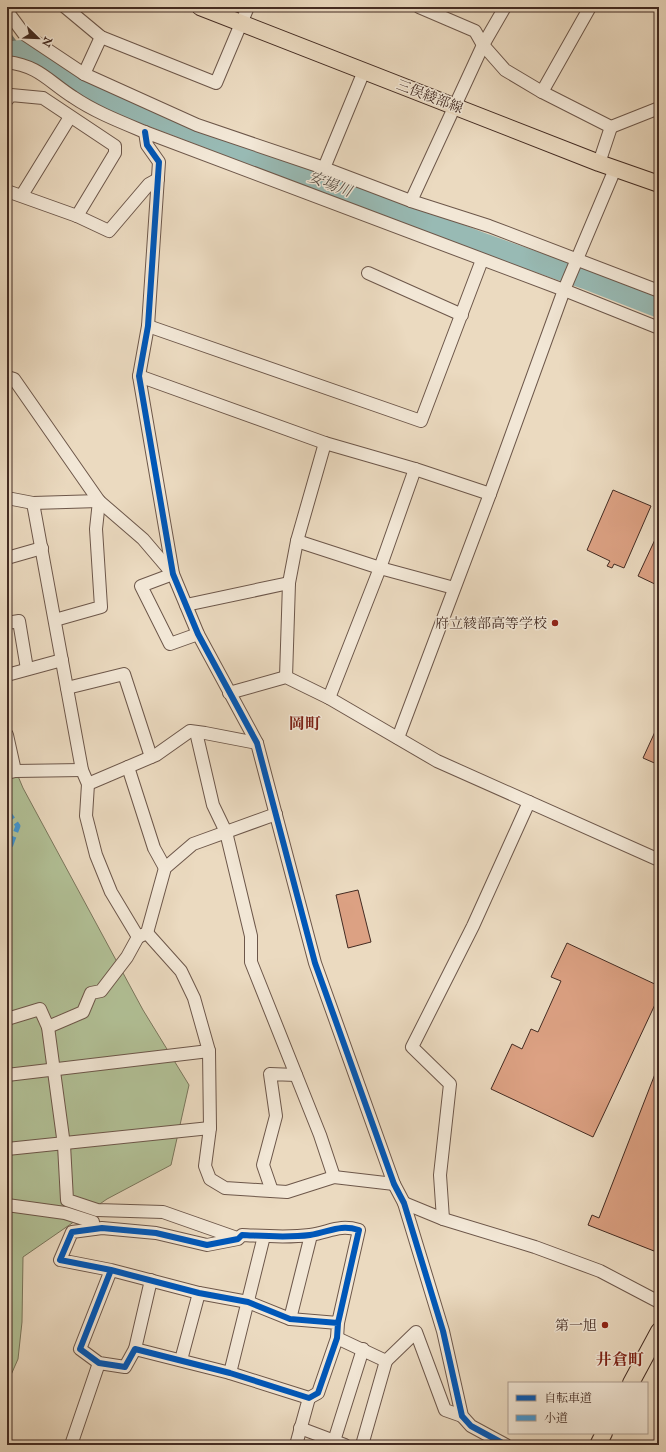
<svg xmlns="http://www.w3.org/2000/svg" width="666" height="1452" font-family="'IM FELL English','Noto Serif JP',serif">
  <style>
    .green { fill: #b2c197; stroke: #7a765c }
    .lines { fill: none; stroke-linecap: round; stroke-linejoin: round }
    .stream { stroke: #76817a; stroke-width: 3.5 }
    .river { stroke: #98bab4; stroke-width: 20 }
    .building { fill: #dca183; stroke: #432b22 }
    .minor-casing { stroke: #6d574a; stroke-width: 14 }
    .major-casing { stroke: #432b22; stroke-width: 18 }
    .minor { stroke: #f2e7d6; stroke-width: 12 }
    .major { stroke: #ebdac0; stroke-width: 16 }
    .quiet { stroke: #4096d5; stroke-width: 5; stroke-dasharray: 10 5; stroke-linecap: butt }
    .cycleway-casing { stroke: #f2e7d6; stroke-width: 8 }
    .cycleway { stroke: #0057b8; stroke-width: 6 }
    .poi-dot { fill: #8f2418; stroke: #f2e7d6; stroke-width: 1.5 }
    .labels { text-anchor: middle; stroke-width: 3; stroke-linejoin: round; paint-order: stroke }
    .street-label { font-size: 14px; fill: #432b22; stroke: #f2e7d6 }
    .poi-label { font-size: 14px; fill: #432b22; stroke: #f2e7d6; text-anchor: end }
    .water-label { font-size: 15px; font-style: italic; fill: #584f46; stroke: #f2e7d6 }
    .quarter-label { font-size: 16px; font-weight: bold; fill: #7a1f14; stroke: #f2e7d6 }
  </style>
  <rect width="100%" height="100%" fill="#ebdac0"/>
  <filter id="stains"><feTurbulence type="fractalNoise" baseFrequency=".005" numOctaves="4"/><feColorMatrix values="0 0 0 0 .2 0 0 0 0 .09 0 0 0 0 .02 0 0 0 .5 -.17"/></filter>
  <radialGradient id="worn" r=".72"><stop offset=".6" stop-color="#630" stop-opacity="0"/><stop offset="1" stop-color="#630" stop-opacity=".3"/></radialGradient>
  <polygon class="green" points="7,750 23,788 143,1010 189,1085 171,1165 107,1199 23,1257 22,1322 18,1359 7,1384"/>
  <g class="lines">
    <g class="stream">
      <polyline points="7,31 21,50"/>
      <polyline points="657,1445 659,1440"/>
    </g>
    <polyline class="river" points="7,52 21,50 97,96 486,244 585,279 659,308"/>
  </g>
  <g class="building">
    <polygon points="613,490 651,506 624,568 614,564 612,568 607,566 610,561 587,550"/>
    <polygon points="659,531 659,586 638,576"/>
    <polygon points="659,723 659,765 643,758"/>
    <polygon points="358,890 371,942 348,948 336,895"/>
    <polygon points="567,943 659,986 659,996 593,1137 491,1089 512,1044 522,1049 531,1029 538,1032 561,981 551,977"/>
    <polygon points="655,1074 659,1076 659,1239 654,1251 588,1225 592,1215 599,1218"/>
  </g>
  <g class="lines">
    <g class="minor-casing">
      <g id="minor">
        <polyline points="65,7 101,37 216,83 248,7"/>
        <polyline points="419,7 475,31 483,45 505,70 542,92 611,127 659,108"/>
        <polyline points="7,11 24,34 84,74 197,125 324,168 411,201 489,226 659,291"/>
        <path d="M7,62c32,4 41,19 66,35 22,15 48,25 72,35l419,158 95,38"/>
        <polyline points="84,74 101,37"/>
        <polyline points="542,92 590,7"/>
        <polyline points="7,100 11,95 43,98 115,146 115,153 77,216"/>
        <polyline points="145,132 147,145 159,162 148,326 139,376 173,574 198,634 257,743 315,963 394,1184 404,1203 443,1331 462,1416 471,1426 506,1445"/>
        <polyline points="599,163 611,127"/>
        <polyline points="324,168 364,71"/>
        <polyline points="7,191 77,216 109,231 149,184 158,179"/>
        <polyline points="22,195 70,117"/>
        <polyline points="411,201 483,45 505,7"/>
        <polyline points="368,273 462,315"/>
        <polyline points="148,326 421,421 482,260"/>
        <polyline points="139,376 325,443 415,469 490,494"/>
        <polyline points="7,377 14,379 99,501 143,539 172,573"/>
        <polyline points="7,498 33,503 99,501"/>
        <polyline points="33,503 82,770 88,784 86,816 96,855 111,892 138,937 147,933 165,868 193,844 276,814"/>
        <polyline points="297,541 380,568 454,588"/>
        <polyline points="7,558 42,548"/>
        <polyline points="173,574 141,586 170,644 198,634"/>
        <polyline points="186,605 289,583"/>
        <polyline points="55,620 101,607 96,529 99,501"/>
        <polyline points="7,623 19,621 27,669"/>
        <polyline points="7,675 62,660"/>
        <polyline points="286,677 289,583 297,541 325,443"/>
        <polyline points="67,688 124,674 151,757"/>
        <polyline points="229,693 286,677 329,698 437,761 659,860"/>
        <polyline points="329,698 380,568 415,469"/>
        <polyline points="196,732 213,805 226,832 251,936 251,962 320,1135 334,1177"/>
        <polyline points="7,735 15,771"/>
        <polyline points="398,738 490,494 564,290 615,169"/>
        <polyline points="128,767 154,848 165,868"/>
        <polyline points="7,773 15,771 82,770"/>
        <polyline points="88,784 156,755 190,731 205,733 257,743"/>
        <polyline points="147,933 181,971 194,998 209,1051 210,1128 205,1166 210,1179 225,1188 287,1192 334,1177 394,1184"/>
        <polyline points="7,1019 40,1009 48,1027 64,1145 67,1200 97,1210 163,1212 237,1238"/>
        <polyline points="48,1027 83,1012 91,993 101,991 127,957 138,937"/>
        <polyline points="7,1075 209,1051"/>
        <polyline points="7,1149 210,1128"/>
        <polyline points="272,1191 263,1165 276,1116 270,1074 296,1075"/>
        <polyline points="404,1203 443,1219 535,1247 600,1271 659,1302"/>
        <polyline points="7,1205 65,1213 93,1222 94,1229"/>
        <polyline points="443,1219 440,1175 450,1084 412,1047 473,926 529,802"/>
        <path d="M111,1270l-31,79 19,14 26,4 10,-18 95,24 79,25 9,-5 19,-55 1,-15 21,-93c-20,-6 -29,2 -49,5 -23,3 -45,1 -68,0l-4,4 -31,6 -51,-12 -54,-5 -30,4 -12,28 51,10 88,23 49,9 42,17 48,4"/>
        <polyline points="290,1319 311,1235"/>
        <polyline points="337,1338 386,1361 416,1332 445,1410 462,1416"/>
        <polyline points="135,1349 151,1280"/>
        <polyline points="181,1360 199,1293"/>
        <polyline points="230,1373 264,1236"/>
        <polyline points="300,1428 345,1445"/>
        <polyline points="334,1441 363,1349"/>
        <polyline points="71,1445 99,1363"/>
        <polyline points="296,1445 309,1398"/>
        <polyline points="362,1445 386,1361"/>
      </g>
    </g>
    <g class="major-casing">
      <g id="major">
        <polyline points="200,7 599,163 659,184"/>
        <polyline points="631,1383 659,1331"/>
        <polyline points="598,1445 604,1433"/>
      </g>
    </g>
    <use href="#minor" class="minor"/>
    <use href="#major" class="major"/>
    <polyline class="quiet" points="7,811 18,826 7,855"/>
    <g class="cycleway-casing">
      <g id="cycleway">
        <polyline points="145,132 147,145 159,162 148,326 139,376 173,574 198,634 257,743 315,963 394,1184 404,1203 443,1331 462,1416 471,1426 506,1445"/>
        <path d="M111,1270l-31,79 19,14 26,4 10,-18 95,24 79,25 9,-5 19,-55 1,-15 21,-93c-20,-6 -29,2 -49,5 -23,3 -45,1 -68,0l-4,4 -31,6 -51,-12 -54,-5 -30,4 -12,28 51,10 88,23 49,9 42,17 48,4"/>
      </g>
    </g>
    <use href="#cycleway" class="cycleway"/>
  </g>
  <g class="poi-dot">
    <circle cx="555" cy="623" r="4"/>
    <circle cx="605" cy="1325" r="4"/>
  </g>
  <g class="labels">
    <g class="street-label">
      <text transform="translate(430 96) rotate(21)" y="5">三俣綾部線</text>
    </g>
    <g class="poi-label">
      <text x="547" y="628">府立綾部高等学校</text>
      <text x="597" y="1330">第一旭</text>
    </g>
    <g class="water-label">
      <text transform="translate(330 184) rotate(21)" y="5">安場川</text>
    </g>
    <g class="quarter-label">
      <text x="305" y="729">岡町</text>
      <text x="620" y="1365">井倉町</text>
    </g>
  </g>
  <rect width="666" height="1452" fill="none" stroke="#ebdac0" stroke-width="24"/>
  <rect x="8" y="8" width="650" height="1436" fill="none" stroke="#432b22" stroke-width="2"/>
  <rect x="12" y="12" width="642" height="1428" fill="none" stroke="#432b22"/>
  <rect x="508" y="1382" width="140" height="52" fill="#f2e7d6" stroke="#ac9c8e"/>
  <rect x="516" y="1395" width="20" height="6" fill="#0057b8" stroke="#ac9c8e"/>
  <text x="544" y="1402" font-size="12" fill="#432b22">自転車道</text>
  <rect x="516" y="1415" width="20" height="6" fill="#4096d5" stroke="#ac9c8e"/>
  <text x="544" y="1422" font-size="12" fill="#432b22">小道</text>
  <g transform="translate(38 38) rotate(113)" stroke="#f2e7d6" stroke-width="3" paint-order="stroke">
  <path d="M0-3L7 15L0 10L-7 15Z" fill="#432b22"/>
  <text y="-6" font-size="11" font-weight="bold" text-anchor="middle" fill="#432b22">N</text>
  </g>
  <rect width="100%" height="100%" filter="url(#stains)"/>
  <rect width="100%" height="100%" fill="url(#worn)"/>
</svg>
